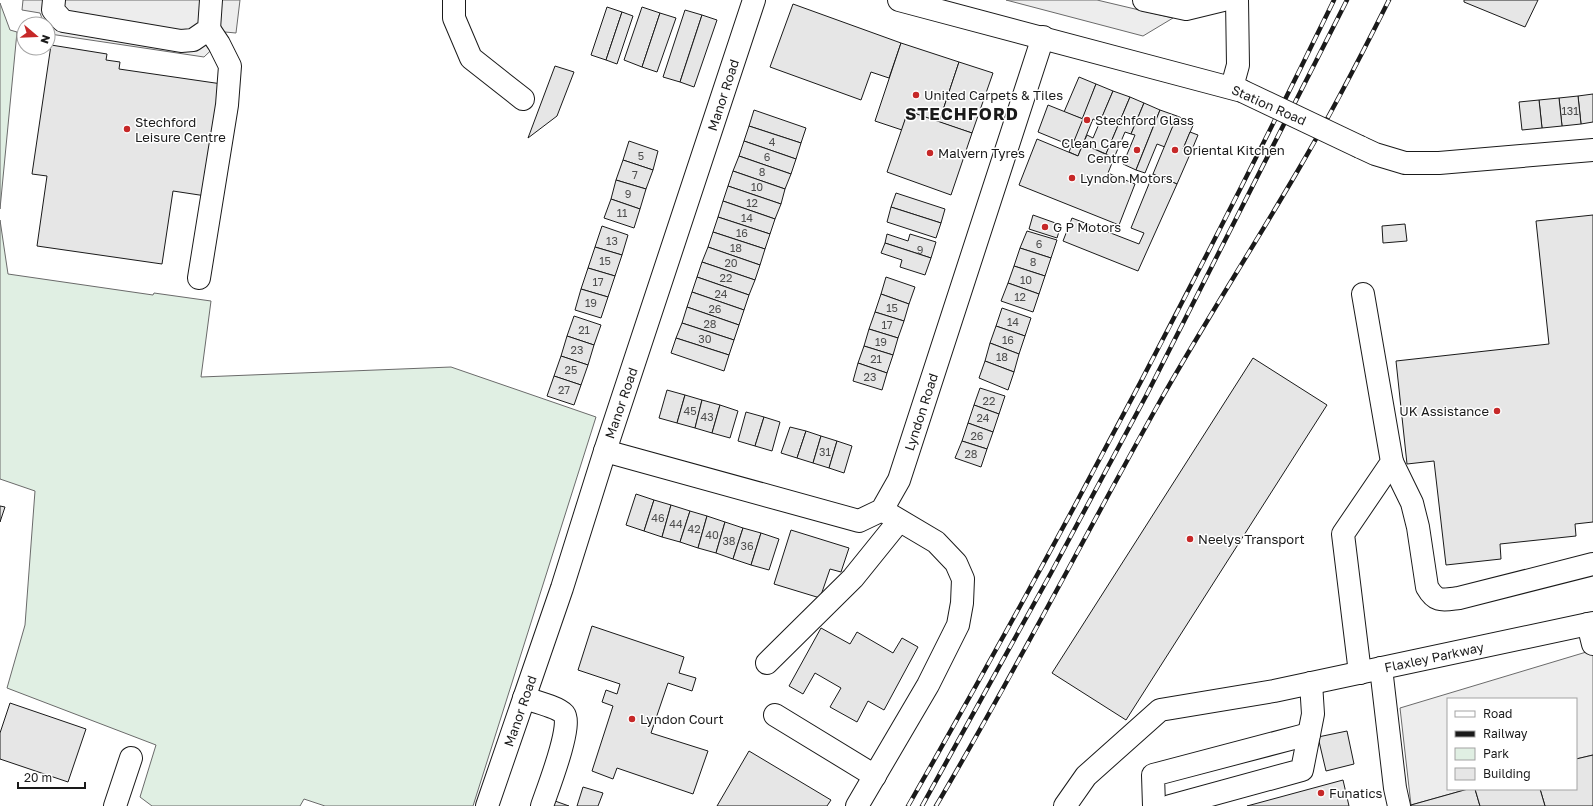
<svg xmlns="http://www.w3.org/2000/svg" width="1593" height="806" font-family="'Golos Text',sans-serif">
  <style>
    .green { fill: #e0efe3; stroke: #6a6a6a }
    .parking { fill: #ededed; stroke: #6a6a6a }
    .building { fill: #e6e6e6; stroke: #1a1a1a }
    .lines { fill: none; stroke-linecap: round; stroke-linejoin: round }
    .minor-casing { stroke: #1a1a1a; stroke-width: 24 }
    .major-casing { stroke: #1a1a1a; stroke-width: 24 }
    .minor { stroke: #fff; stroke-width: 22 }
    .major { stroke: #fff; stroke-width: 22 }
    .rail-casing { stroke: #1a1a1a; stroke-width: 4.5 }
    .rail { stroke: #fff; stroke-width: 3; stroke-dasharray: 9; stroke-linecap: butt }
    .major-bridge-casing { stroke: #1a1a1a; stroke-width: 24; stroke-linecap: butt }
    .major-bridge { stroke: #fff; stroke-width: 22 }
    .poi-dot { fill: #c62828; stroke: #fff; stroke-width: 1.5 }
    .labels { text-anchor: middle; stroke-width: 3; stroke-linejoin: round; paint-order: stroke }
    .number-label { font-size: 11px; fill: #4d4d4d }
    .street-label { font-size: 13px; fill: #1a1a1a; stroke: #fff }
    .poi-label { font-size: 13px; fill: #1a1a1a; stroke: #fff; text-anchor: start }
    .district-label { font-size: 17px; font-weight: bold; letter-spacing: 1px; fill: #1a1a1a; stroke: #fff }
  </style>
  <rect width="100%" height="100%" fill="#fff"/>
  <g class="green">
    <polygon points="0,3 10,30 17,32 0,209"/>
    <polygon points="0,220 8,274 153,295 154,293 211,301 201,377 451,367 596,417 473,806 325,806 304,799 300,806 152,806 140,797 156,745 7,688 25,625 35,491 0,479"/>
  </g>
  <g class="parking">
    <polygon points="23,0 240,0 236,33 225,32 224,38 204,57 50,34 48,31 48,24 44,24 40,13 22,10"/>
    <polygon points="1006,0 1097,0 1173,18 1143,36"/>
    <polygon points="1593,650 1593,755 1576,759 1576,699 1448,699 1448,789 1468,789 1411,805 1400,708"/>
  </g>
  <g class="building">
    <polygon points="1464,0 1538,0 1525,27 1464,2"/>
    <polygon points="793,4 901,43 889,78 871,72 861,100 770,67"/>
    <polygon points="607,7 622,12 606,60 591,55"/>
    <polygon points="642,7 660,13 642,67 624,60"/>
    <polygon points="685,10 702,15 680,82 663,77"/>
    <polygon points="622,12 633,16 617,64 606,60"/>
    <polygon points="660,13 676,18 657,72 642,67"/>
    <polygon points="702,15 717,20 694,87 680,82"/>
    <polygon points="901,43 959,62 939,122 908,111 902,130 875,121"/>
    <polygon points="51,45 107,54 106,60 120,62 119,69 222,84 206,196 173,191 162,264 37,246 47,176 32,174"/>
    <polygon points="959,62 993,73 972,133 939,122"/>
    <polygon points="555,66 574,72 557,116 528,138"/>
    <polygon points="1079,77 1096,84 1083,119 1064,112"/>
    <polygon points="1096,84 1113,91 1100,122 1093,119 1078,156 1069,152"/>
    <polygon points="1113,91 1130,97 1106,154 1083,144 1087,135 1093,138"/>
    <polygon points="1593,94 1593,122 1581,124 1578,96"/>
    <polygon points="1578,96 1581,124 1562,126 1559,98"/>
    <polygon points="1130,97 1144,103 1131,134 1125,132 1114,158 1106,154"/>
    <polygon points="1559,98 1562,126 1542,128 1539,100"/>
    <polygon points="1539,100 1542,128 1522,130 1519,102"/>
    <polygon points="1144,103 1160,110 1136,170 1123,164 1135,135 1131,134"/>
    <polygon points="1048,105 1083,119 1072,146 1038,132"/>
    <polygon points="754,110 806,128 801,143 749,126"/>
    <polygon points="1160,110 1177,116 1165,147 1157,144 1145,173 1136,170"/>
    <polygon points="908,111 972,133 951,195 887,172"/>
    <polygon points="1177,116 1194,123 1183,149 1191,152 1177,184 1153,174"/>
    <polygon points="749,126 801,143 796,159 744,141"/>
    <polygon points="1190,132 1198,135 1191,152 1183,149"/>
    <polygon points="1037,139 1078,156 1083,144 1114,158 1108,173 1135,184 1119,225 1019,185"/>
    <polygon points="629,141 658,151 653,170 623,160"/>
    <polygon points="744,141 796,159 791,174 739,156"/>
    <polygon points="739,156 791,174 785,189 733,171"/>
    <polygon points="623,160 653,170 646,189 616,180"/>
    <polygon points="733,171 785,189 781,204 728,186"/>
    <polygon points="1153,174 1177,184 1138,271 1063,241 1072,218 1139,244 1144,233 1131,228"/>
    <polygon points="616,180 646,189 640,209 611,199"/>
    <polygon points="728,186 781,204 775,219 723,201"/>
    <polygon points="896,193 945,209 941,223 891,207"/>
    <polygon points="611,199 640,209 634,228 604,218"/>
    <polygon points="723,201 775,219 770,234 718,217"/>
    <polygon points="891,207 941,223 936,238 887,222"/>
    <polygon points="1033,215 1061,225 1057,238 1029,229"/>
    <polygon points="1593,215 1593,522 1575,524 1576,536 1500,544 1501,559 1446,565 1434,461 1407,464 1396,361 1549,344 1536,221"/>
    <polygon points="718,217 770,234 765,249 713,232"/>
    <polygon points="1405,224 1407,241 1383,243 1382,226"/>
    <polygon points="602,226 628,235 622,255 595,247"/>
    <polygon points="1027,231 1057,240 1051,258 1020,248"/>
    <polygon points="713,232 765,249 760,265 708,247"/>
    <polygon points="887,234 908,241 910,234 936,242 931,258 885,243"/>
    <polygon points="885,243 931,258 925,275 900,267 902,260 881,253"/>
    <polygon points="595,247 622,255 615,276 588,268"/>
    <polygon points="708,247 760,265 755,280 702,262"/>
    <polygon points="1020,248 1051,258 1045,276 1014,266"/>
    <polygon points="702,262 755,280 749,295 697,277"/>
    <polygon points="1014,266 1045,276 1039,294 1008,283"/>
    <polygon points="588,268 615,276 608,297 581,289"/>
    <polygon points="697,277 749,295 744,310 692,292"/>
    <polygon points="886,277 915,287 909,304 881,294"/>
    <polygon points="1008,283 1039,294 1033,312 1001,301"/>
    <polygon points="581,289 608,297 601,318 575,310"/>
    <polygon points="692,292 744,310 739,325 687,307"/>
    <polygon points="881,294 909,304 904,321 875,312"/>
    <polygon points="687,307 739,325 734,340 682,323"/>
    <polygon points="1002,308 1031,318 1025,336 996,326"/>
    <polygon points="875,312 904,321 898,338 869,329"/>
    <polygon points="574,316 601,325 594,345 567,336"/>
    <polygon points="682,323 734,340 729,355 676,338"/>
    <polygon points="996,326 1025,336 1019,354 990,343"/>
    <polygon points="869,329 898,338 893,355 864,346"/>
    <polygon points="567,336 594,345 588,365 561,356"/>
    <polygon points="676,338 729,355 724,371 671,353"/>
    <polygon points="990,343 1019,354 1014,372 985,361"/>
    <polygon points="864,346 893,355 887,373 858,363"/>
    <polygon points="561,356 588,365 581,385 554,376"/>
    <polygon points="1253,358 1327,405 1126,720 1052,673"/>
    <polygon points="985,361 1014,372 1008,390 979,378"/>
    <polygon points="858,363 887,373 882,390 853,381"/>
    <polygon points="554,376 581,385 574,405 547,396"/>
    <polygon points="980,388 1005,396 999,414 974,405"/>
    <polygon points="667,390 685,395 677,423 659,418"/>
    <polygon points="685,395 702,400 695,428 677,423"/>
    <polygon points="702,400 720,405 712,433 695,428"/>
    <polygon points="720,405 738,411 730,438 712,433"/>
    <polygon points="974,405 999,414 993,432 968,423"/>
    <polygon points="746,412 764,417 755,446 738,441"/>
    <polygon points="764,417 780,422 772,451 755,446"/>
    <polygon points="968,423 993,432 987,449 962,441"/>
    <polygon points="790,427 806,431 797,458 781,453"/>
    <polygon points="806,431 821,436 813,463 797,458"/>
    <polygon points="821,436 837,441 829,468 813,463"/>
    <polygon points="837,441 852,446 844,473 829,468"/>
    <polygon points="962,441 987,449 981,467 955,458"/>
    <polygon points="636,494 654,500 644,531 626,525"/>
    <polygon points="654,500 671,505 662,537 644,531"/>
    <polygon points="671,505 690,511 680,542 662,537"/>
    <polygon points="0,506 5,507 0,522"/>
    <polygon points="690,511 707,516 698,548 680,542"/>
    <polygon points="707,516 725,522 716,553 698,548"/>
    <polygon points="725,522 743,528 733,559 716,553"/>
    <polygon points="743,528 761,533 751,565 733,559"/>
    <polygon points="791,530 849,548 841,572 830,569 820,598 774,584"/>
    <polygon points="761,533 779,539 769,570 751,565"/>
    <polygon points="592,626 684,657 679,673 696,678 692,691 668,683 651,733 708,751 693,794 617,768 613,779 592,771 613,706 602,702 606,690 617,694 620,684 578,670"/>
    <polygon points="821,628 850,644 857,632 893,653 902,638 918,647 884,710 868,701 857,722 830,707 841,688 815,673 803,694 789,686"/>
    <polygon points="10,703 86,729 68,782 0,759 0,733"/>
    <polygon points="1347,731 1354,764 1326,771 1318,737"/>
    <polygon points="749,751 831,800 827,806 717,806"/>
    <polygon points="1593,755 1593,806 1545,806 1540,789 1576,789 1576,759"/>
    <polygon points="1343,780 1349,806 1247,806"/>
    <polygon points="583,787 603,793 598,806 577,806"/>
    <polygon points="1468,789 1475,789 1480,806 1411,806 1411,805"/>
    <polygon points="1475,789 1540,789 1545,806 1480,806"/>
    <polygon points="555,801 569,806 553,806"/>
  </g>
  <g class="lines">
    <g class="minor-casing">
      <g id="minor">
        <polyline points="54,0 53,10 63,21 181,41 193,40 209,29 211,0"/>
        <polyline points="454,0 454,18 471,58 523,99"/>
        <polyline points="1144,0 1186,9 1223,0"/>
        <polyline points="1232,87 1238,65 1237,0"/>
        <polyline points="199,278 227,105 230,66 219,44 209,29"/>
        <polyline points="605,451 859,521 882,510 899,480 1043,37"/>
        <path d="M1392,462l20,41 6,24 9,60c9,16 16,13 32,11l134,-34"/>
        <polyline points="1588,624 1593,644"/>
        <polyline points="767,663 853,578 899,521"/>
        <polyline points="1381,668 1395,788 1399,806"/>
        <polyline points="1360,673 1343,534 1392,462 1363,294"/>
        <path d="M524,698c9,3 34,9 40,16 9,11 -17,77 -22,92"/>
        <polyline points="775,715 875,776"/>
        <polyline points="115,806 131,758"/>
        <polyline points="487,806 562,588 605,451 754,0"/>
        <polyline points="857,806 928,685 958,625 962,603 963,579 956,563 936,542 882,510"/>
        <polyline points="1065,806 1086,776 1160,710 1274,691 1593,623"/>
        <polyline points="1154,806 1153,775 1309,734"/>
        <polyline points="1170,806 1302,770 1313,714 1311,683"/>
      </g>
    </g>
    <g class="major-casing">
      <g id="major">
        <polyline points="899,0 1242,91"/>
        <polyline points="1360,147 1375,154 1405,163 1439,163 1593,150"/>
      </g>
    </g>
    <use href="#minor" class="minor"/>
    <use href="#major" class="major"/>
    <g class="rail-casing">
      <g id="rail">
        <path d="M908,806c151,-264 293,-533 426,-806"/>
        <polyline points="922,806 1051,573 1146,396 1347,0"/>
        <path d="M936,806c78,-132 148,-269 223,-403 44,-78 93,-154 138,-231 33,-56 63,-114 92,-172"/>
      </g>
    </g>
    <use href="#rail" class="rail"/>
    <g class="major-bridge-casing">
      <polyline id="major-bridge" points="1242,91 1360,147"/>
    </g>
    <use href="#major-bridge" class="major-bridge"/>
  </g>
  <g class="poi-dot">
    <circle cx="916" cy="95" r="4"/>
    <circle cx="1087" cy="120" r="4"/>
    <circle cx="127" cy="129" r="4"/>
    <circle cx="1137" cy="150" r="4"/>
    <circle cx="1175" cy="150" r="4"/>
    <circle cx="930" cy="153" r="4"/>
    <circle cx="1072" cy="178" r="4"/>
    <circle cx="1045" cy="227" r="4"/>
    <circle cx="1497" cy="411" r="4"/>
    <circle cx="1190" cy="539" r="4"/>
    <circle cx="632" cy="719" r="4"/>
    <circle cx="1321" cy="793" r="4"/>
  </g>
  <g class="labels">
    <g class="number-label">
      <text x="1570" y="115">131</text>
      <text x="772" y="146">4</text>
      <text x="641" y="160">5</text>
      <text x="767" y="161">6</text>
      <text x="762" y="176">8</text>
      <text x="635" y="179">7</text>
      <text x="757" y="191">10</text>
      <text x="628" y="198">9</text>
      <text x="752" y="207">12</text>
      <text x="622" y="217">11</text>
      <text x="747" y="222">14</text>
      <text x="742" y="237">16</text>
      <text x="612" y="245">13</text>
      <text x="1039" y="248">6</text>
      <text x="736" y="252">18</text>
      <text x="920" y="254">9</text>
      <text x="605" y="265">15</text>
      <text x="1033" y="266">8</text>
      <text x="731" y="267">20</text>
      <text x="726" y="282">22</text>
      <text x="1026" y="284">10</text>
      <text x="598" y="286">17</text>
      <text x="721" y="298">24</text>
      <text x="1020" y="301">12</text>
      <text x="591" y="307">19</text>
      <text x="892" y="312">15</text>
      <text x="715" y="313">26</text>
      <text x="1013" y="326">14</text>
      <text x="710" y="328">28</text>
      <text x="887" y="329">17</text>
      <text x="584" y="334">21</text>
      <text x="705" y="343">30</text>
      <text x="1008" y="344">16</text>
      <text x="881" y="346">19</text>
      <text x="577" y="354">23</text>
      <text x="1002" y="361">18</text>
      <text x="876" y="363">21</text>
      <text x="571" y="374">25</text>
      <text x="870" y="381">23</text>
      <text x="564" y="394">27</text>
      <text x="989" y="405">22</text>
      <text x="690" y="415">45</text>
      <text x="707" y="421">43</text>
      <text x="983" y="422">24</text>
      <text x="977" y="440">26</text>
      <text x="825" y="456">31</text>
      <text x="971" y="458">28</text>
      <text x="658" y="522">46</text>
      <text x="676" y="528">44</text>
      <text x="694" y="533">42</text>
      <text x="712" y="539">40</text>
      <text x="729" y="545">38</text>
      <text x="747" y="550">36</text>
    </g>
    <g class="street-label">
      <text transform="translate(723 95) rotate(-72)" y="5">Manor Road</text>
      <text transform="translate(1269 105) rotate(24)" y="5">Station Road</text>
      <text transform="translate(621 403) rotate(-71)" y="5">Manor Road</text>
      <text transform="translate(921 412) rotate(-72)" y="5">Lyndon Road</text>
      <text transform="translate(1434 657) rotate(-12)" y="5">Flaxley Parkway</text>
      <text transform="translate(520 711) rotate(-71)" y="5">Manor Road</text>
    </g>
    <g class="poi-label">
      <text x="924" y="100">United Carpets &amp; Tiles</text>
      <text x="1095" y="125">Stechford Glass</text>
      <text x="135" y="127">Stechford<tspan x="135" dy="15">Leisure Centre</tspan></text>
      <text x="1129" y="148" text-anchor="end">Clean Care<tspan x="1129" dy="15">Centre</tspan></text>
      <text x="1183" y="155">Oriental Kitchen</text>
      <text x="938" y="158">Malvern Tyres</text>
      <text x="1080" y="183">Lyndon Motors</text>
      <text x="1053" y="232">G P Motors</text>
      <text x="1489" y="416" text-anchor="end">UK Assistance</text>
      <text x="1198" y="544">Neelys Transport</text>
      <text x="640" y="724">Lyndon Court</text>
      <text x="1329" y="798">Funatics</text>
    </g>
    <g class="district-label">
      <text x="962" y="120">STECHFORD</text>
    </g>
  </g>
  <rect x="1447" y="698" width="130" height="92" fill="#ffffff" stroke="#a3a3a3"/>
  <rect x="1455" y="711" width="20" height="6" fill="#ffffff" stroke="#a3a3a3"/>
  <text x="1483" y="718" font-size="12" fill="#1a1a1a">Road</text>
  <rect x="1455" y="731" width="20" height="6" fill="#1a1a1a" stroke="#a3a3a3"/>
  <text x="1483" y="738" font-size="12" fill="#1a1a1a">Railway</text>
  <rect x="1455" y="748" width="20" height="12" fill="#e0efe3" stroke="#a3a3a3"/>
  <text x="1483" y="758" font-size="12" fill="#1a1a1a">Park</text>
  <rect x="1455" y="768" width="20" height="12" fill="#e6e6e6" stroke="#a3a3a3"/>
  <text x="1483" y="778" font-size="12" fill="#1a1a1a">Building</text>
  <g transform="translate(36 36) rotate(109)"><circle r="19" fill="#ffffff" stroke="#a3a3a3"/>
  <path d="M0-3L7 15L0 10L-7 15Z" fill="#c62828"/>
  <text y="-6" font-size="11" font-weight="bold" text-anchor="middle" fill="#1a1a1a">N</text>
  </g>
  <path d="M18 782v6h67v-6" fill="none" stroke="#1a1a1a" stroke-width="2"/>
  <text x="24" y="782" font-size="12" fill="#1a1a1a" stroke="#ffffff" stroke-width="3" paint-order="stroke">20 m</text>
</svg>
